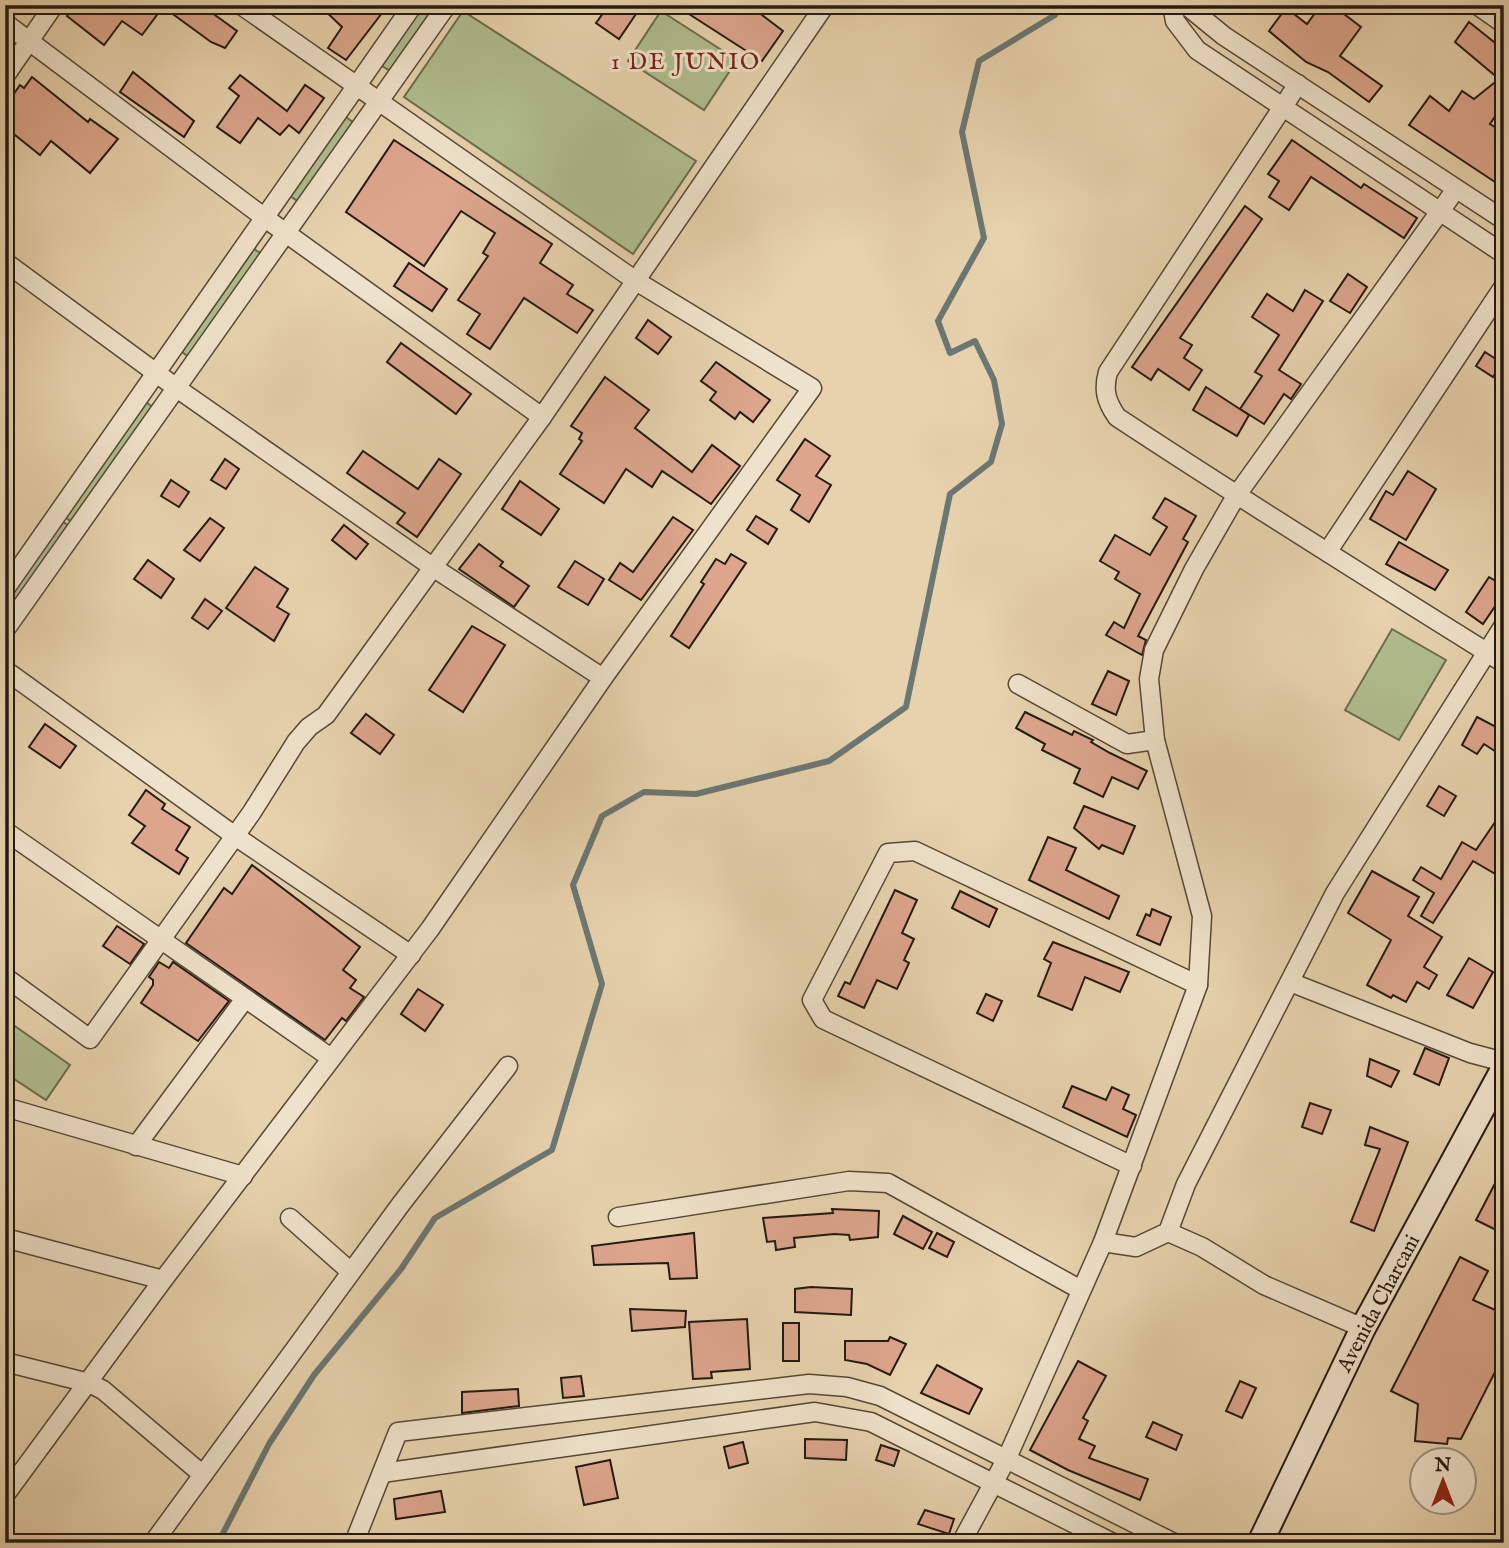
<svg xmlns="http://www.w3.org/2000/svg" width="1509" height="1548" font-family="'IM FELL English',serif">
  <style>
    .green { fill: #b0bd8e; stroke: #6a6c4f; stroke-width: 2 }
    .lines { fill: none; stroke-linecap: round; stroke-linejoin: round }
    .stream { stroke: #6b7773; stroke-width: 6 }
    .building { fill: #dca58c; stroke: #231a10; stroke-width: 2 }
    .minor-casing { stroke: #544837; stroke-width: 21 }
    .secondary-casing { stroke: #231a10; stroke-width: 28 }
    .minor { stroke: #efe2ca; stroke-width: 18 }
    .secondary { stroke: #efe2ca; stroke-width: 24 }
    .labels { text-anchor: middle; stroke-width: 6; stroke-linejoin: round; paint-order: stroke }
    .street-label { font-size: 21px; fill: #231a10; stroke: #efe2ca }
    .neighbourhood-label { font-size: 23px; letter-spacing: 2px; fill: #7a1f14; stroke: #efe2ca }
  </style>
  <rect width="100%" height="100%" fill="#e7d2ad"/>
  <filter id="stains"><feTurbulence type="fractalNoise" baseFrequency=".00286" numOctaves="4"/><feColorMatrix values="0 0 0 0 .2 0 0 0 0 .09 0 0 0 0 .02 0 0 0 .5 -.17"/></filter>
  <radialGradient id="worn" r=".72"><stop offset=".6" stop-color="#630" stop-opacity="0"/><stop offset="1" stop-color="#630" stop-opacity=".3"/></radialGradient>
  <g class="green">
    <polygon points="424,5 435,5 390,71 382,66"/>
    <polygon points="463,11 696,161 633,254 404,97"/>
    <polygon points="661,11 737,60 704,110 628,61"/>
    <polygon points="346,117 354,123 299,202 290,196"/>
    <polygon points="254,249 262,254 189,357 182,352"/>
    <polygon points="146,402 154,408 73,523 65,517"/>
    <polygon points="62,521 70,527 5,616 5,600"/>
    <polygon points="1392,629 1446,660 1399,740 1345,710"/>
    <polygon points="12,1024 70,1065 46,1100 5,1073 5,1034"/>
  </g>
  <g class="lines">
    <polyline class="stream" points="218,1543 269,1444 314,1375 401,1269 435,1218 552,1150 602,984 573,885 602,816 644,792 696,794 829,761 906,707 950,494 991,462 1002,424 994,380 975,341 950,353 938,321 984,238 962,132 979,61 1055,15 1061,5"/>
  </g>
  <g class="building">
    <polygon points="74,5 201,5 237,31 225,48 211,42 163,7 142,35 122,21 104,45 67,16"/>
    <polygon points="319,5 371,5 382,13 346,60 328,48 342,27"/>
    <polygon points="609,5 624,5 636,14 619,39 596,23"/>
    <polygon points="675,5 749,5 783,31 762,61"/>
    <polygon points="1321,5 1350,5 1344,14 1361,27 1340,56 1382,86 1369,102 1328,72 1306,62 1269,31 1286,8 1307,24"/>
    <polygon points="1469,22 1504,50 1504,103 1490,124 1504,133 1504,188 1409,125 1430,96 1449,111 1462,91 1474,99 1499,79 1455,42"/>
    <polygon points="133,72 194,121 184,137 120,92"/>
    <polygon points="240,75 287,111 305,85 324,98 299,133 289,125 280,135 258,118 240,143 217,127 239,96 229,88"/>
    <polygon points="32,77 88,122 90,119 118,139 90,173 51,141 40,155 5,127 5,107 20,85 24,88"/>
    <polygon points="394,140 552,244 540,263 573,285 567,294 593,310 577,333 524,298 490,349 467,334 480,314 458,300 488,256 483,253 495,233 461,211 424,266 346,212"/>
    <polygon points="1292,140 1361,188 1364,184 1417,218 1404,238 1311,177 1289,210 1269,197 1279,181 1268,174"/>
    <polygon points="1245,206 1262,219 1180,338 1192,345 1184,358 1202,370 1189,390 1158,369 1151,380 1132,367"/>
    <polygon points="409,263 447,289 432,311 394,286"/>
    <polygon points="1348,274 1367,287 1350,313 1330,301"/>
    <polygon points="1305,290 1323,301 1279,370 1301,384 1291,399 1284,394 1264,424 1240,409 1262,376 1255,372 1279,335 1252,317 1267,294 1293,311"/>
    <polygon points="648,320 671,337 658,354 636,338"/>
    <polygon points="401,343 471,394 456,414 387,362"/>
    <polygon points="1485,352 1502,363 1493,377 1476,366"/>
    <polygon points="716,362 770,400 753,422 740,412 735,419 710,400 716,392 701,381"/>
    <polygon points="605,377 649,410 635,428 692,472 712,445 740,466 711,504 662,471 652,487 626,469 604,503 560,474 582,441 579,439 582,433 571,426"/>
    <polygon points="1206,387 1249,415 1237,436 1193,410"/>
    <polygon points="805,439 830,456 816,476 831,485 809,522 791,510 800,495 777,480"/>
    <polygon points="363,451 418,489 439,459 461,474 417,537 397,523 405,513 347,473"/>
    <polygon points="225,459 239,469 226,489 211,480"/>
    <polygon points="1408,471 1436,489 1406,540 1370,519 1386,491 1393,495"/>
    <polygon points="171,480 189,492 179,507 161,496"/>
    <polygon points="520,481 559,509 541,535 502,509"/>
    <polygon points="1165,498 1196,516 1183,539 1188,542 1138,636 1146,640 1142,655 1106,635 1114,622 1124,628 1140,594 1115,579 1119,572 1100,561 1115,535 1150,555 1167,527 1153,518"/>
    <polygon points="756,516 777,529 768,544 747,530"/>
    <polygon points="673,517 693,530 641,600 609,580 620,563 633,572"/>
    <polygon points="210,518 224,528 200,561 184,550"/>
    <polygon points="344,525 368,544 356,559 332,540"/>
    <polygon points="1399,542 1448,570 1435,590 1386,564"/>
    <polygon points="479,544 503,562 500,566 529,586 514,607 459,569"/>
    <polygon points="731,554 746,563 689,648 671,636 704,584 701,582 716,559 725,564"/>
    <polygon points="148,560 174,579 161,598 134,579"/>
    <polygon points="575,561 604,579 588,605 558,587"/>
    <polygon points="255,567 288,589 277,607 289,614 274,641 226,608"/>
    <polygon points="1489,577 1504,586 1504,593 1483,624 1466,612"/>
    <polygon points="205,599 222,611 208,629 192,618"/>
    <polygon points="472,626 505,645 463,712 429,690"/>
    <polygon points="1108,671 1129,681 1116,715 1092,704"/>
    <polygon points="1025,712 1072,735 1074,731 1093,740 1091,742 1110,753 1147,771 1138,789 1112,777 1103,797 1074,783 1080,769 1042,750 1045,744 1016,728"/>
    <polygon points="366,714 394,735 380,754 351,733"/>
    <polygon points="1477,717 1504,731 1504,757 1484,744 1477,754 1462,745"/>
    <polygon points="45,724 76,746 60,768 29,747"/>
    <polygon points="1439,786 1456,796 1444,816 1427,806"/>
    <polygon points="146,790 165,804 162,809 190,827 176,850 188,858 179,874 132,843 145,826 129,815"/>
    <polygon points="1084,806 1135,826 1123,854 1102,845 1099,849 1074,828"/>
    <polygon points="1504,809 1504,879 1473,861 1433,923 1421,916 1434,893 1413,880 1421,867 1441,879 1462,842 1476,850"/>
    <polygon points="1048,837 1076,848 1066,870 1119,896 1109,919 1029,880"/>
    <polygon points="252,865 360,947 343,970 356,980 350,988 364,997 346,1021 342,1018 325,1040 186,943 224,888 232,894"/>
    <polygon points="1372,871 1419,897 1408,916 1442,937 1424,967 1437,975 1429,989 1417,982 1406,1002 1393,995 1391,998 1367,985 1391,940 1348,913"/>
    <polygon points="895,890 917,900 902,933 914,939 904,960 909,963 897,989 877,980 864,1008 838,996 845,982 850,984"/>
    <polygon points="960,891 997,909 989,927 952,908"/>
    <polygon points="1152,909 1171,917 1160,945 1137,935 1146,914 1150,916"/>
    <polygon points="117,926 144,944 130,964 103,946"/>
    <polygon points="1053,942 1129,972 1120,992 1085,977 1072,1010 1038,996 1051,963 1044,959"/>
    <polygon points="1469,958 1493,972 1473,1008 1447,995"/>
    <polygon points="159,962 169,968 173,962 229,1001 198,1041 141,1003 153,985 153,980 149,977"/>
    <polygon points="418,989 443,1005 425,1031 401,1014"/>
    <polygon points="986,994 1002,1001 993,1021 977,1013"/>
    <polygon points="1425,1048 1449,1058 1439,1085 1414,1074"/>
    <polygon points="1370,1059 1399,1071 1391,1087 1367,1076"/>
    <polygon points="1072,1086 1106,1100 1112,1087 1129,1095 1123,1109 1136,1115 1127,1137 1063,1107"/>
    <polygon points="1310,1103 1331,1110 1322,1134 1302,1127"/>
    <polygon points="1370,1127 1408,1142 1374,1231 1351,1222 1380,1149 1365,1145"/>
    <polygon points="1504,1166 1504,1234 1476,1220"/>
    <polygon points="832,1209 879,1211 878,1237 850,1240 849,1235 834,1234 794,1238 795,1247 776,1250 775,1241 767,1242 763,1218 833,1213"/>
    <polygon points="903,1216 932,1232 923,1249 894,1234"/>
    <polygon points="694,1233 697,1278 670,1279 668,1263 594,1265 592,1246"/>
    <polygon points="937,1233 954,1242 947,1257 929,1248"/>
    <polygon points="1460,1257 1488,1271 1473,1300 1504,1314 1504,1369 1498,1366 1461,1439 1448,1438 1447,1444 1415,1441 1418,1404 1391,1391"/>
    <polygon points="811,1287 852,1289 851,1315 795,1312 795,1289"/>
    <polygon points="630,1309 686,1311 685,1327 632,1331"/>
    <polygon points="747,1319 750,1369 711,1372 712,1378 693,1379 689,1322"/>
    <rect x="783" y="1323" width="16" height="38"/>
    <polygon points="890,1337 906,1344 890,1375 867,1364 845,1360 845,1341 888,1341"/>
    <polygon points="1078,1361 1106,1376 1083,1418 1088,1421 1079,1439 1095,1446 1089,1458 1148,1479 1140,1500 1068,1470 1030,1450"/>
    <polygon points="937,1365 982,1389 969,1414 921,1393"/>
    <polygon points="581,1376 584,1396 563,1398 561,1378"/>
    <polygon points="1240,1381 1256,1388 1242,1418 1226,1411"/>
    <polygon points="518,1389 519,1406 462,1413 462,1392"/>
    <polygon points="1153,1422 1182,1435 1176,1450 1146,1437"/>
    <polygon points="805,1439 847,1440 846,1460 805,1458"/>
    <polygon points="743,1442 748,1463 729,1468 724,1447"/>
    <polygon points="881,1445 899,1451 894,1466 876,1460"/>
    <polygon points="610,1460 618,1498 584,1505 576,1467"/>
    <polygon points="441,1491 445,1512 396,1519 394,1499"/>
    <polygon points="925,1510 954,1519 949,1534 918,1524"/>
  </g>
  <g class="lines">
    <g class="minor-casing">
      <g id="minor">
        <polyline points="1172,5 1175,21 1197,50 1504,254"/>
        <polyline points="1186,5 1224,36 1504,220"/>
        <polyline points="1477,5 1504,24"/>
        <polyline points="5,23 265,218 542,417"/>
        <polyline points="5,76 54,5"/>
        <path d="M1298,84l-190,288c-5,18 -2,29 9,45 127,84 257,165 387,246"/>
        <polyline points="5,262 178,389 431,566 603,678"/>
        <polyline points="1328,551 1504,286"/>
        <polyline points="5,589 413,5"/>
        <polyline points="5,630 447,5"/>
        <polyline points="5,670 235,836 411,955"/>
        <polyline points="1018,684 1127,744 1155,740"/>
        <polyline points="5,831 331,1058"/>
        <polyline points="5,977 90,1039 252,812 296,742 309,727 326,715 542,417 825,5"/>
        <polyline points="1290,982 1470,1053 1504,1062"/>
        <polyline points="5,1107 243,1176"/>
        <polyline points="136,1146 244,1000"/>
        <polyline points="1132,1166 823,1019 812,1000 888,853 915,851 1198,985"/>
        <polyline points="618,1217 849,1181 888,1183 1081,1290"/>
        <polyline points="290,1218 351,1272"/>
        <polyline points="1168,1232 1202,1247 1264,1285 1363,1328"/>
        <polyline points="5,1238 163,1280"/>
        <polyline points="1103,1242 1136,1247 1168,1232 1186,1184 1335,893 1504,625"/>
        <polyline points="5,1362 89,1383 103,1390 203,1475"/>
        <polyline points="382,1473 815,1412 871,1422 1113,1543"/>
        <polyline points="5,1495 163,1280 430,929 603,678 812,388 636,281 241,5"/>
        <polyline points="153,1543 401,1204 508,1066"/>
        <polyline points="354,1543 398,1432 809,1384 847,1387 880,1396 1174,1543"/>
        <polyline points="961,1543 1007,1458 1103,1242 1198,985 1202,916 1155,740 1149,679 1154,650 1194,569 1236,496 1456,189"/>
      </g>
    </g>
    <g class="secondary-casing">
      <polyline id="secondary" points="1260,1543 1363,1328 1504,1068"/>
    </g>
    <use href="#minor" class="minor"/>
    <use href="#secondary" class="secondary"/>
  </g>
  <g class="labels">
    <g class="street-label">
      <text transform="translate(1378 1303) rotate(-62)" y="7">Avenida Charcani</text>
    </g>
    <g class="neighbourhood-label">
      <text x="686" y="69">1 DE JUNIO</text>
    </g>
  </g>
  <rect width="1509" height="1548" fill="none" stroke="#e7d2ad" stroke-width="28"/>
  <rect x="7" y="7" width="1495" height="1534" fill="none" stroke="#231a10" stroke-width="3.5"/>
  <rect x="14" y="14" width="1481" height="1520" fill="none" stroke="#231a10" stroke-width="2"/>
  <g transform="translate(1443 1481)"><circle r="33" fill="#efe2ca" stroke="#9d9280" stroke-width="2"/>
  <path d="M0-5L12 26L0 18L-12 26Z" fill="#8f2418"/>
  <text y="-10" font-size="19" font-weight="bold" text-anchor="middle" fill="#231a10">N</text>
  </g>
  <rect width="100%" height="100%" filter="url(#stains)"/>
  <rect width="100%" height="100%" fill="url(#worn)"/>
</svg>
